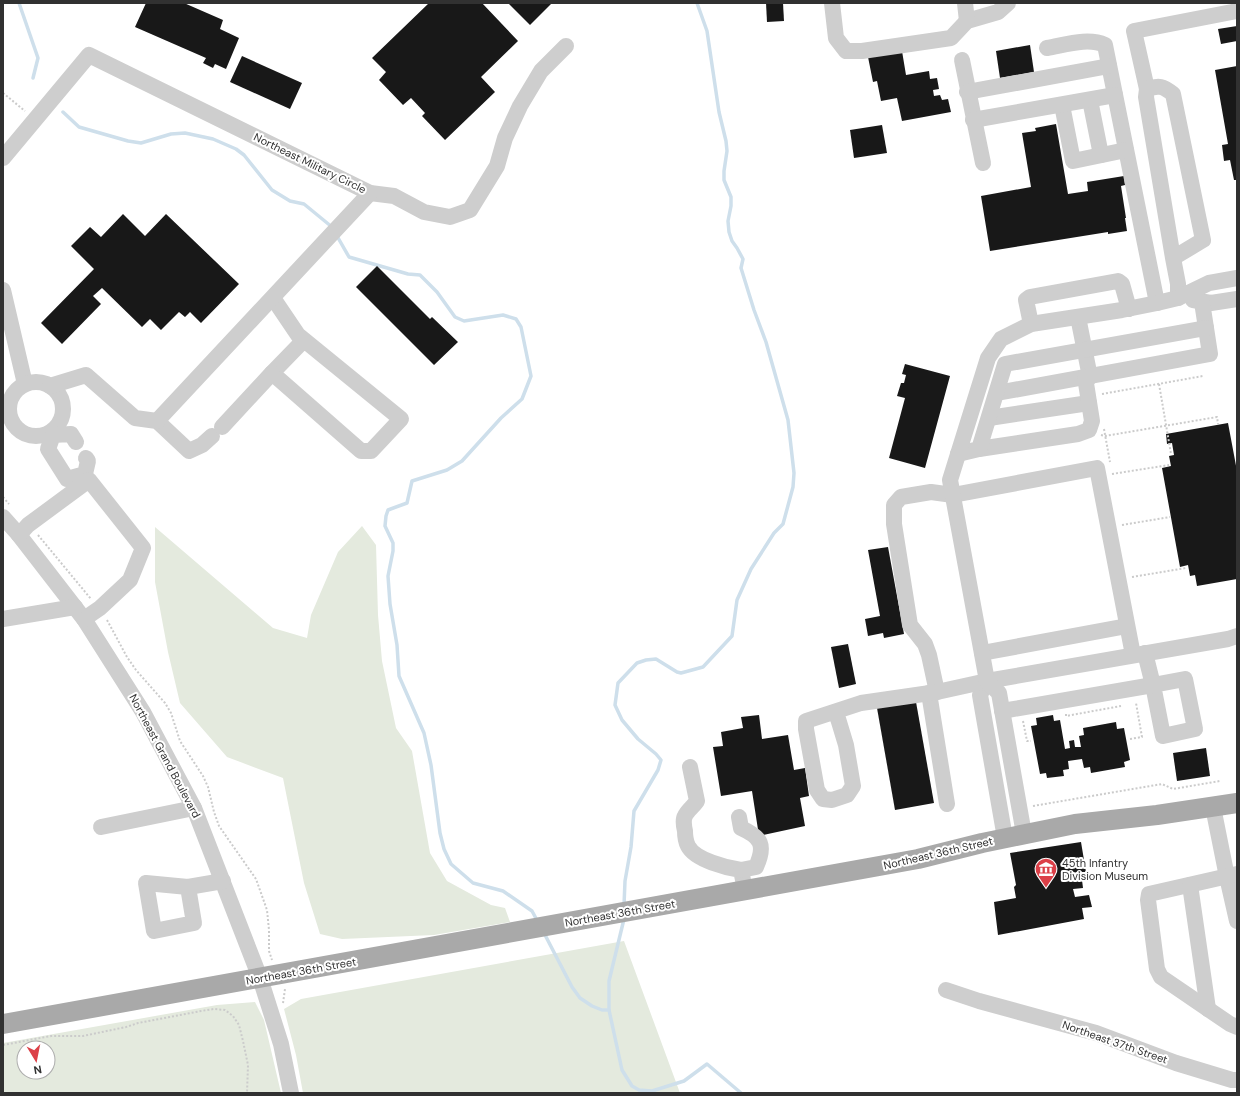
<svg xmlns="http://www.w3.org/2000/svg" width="1240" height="1096" font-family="'DM Sans',sans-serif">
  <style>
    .green { fill: #e4eade; fill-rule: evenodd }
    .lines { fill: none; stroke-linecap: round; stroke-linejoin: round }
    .stream { stroke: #cedfeb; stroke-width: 3.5 }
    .building { fill: #181818 }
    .path { stroke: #cbcbcb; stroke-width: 2; stroke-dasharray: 2 2; stroke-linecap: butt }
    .minor { stroke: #cecece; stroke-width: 16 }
    .major { stroke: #a9a9a9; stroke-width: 20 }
    .labels { text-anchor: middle; stroke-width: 4; stroke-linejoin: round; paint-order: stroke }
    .street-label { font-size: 11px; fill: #313131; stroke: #fff }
    .poi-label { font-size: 11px; fill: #313131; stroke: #fff; text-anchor: start }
  </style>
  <rect width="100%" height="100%" fill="#fff"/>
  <g class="green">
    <polygon points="362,526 376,545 378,615 382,661 396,728 412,751 430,853 447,881 491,905 505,908 510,922 434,935 342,939 320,934 304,883 283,778 227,757 180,703 168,652 155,582 155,527 273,628 307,638 311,615 338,552"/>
    <polygon points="624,941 680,1093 303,1093 296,1055 284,1009 301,999"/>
    <path d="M255,1002l9,18 17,73h-278v-50l214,-38zM24,1048h24v24h-24z"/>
  </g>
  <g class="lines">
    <g class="stream">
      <polyline points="19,3 38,58 33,78"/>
      <polyline points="63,112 79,127 128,141 141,143 171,134 185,133 213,139 236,149 244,155 272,190 290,201 304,204 332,227"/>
      <polyline points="337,236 349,257 408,274 420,275 437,292 455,317 464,321 503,315 516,319 521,327 531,376 522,399 501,418 462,461 447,470 412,481 407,503 388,510 386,516 385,526 393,543 393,551 388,576 390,604 397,645 399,676 424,733 431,765 440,833 444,849 451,864 473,883 503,891 532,911 538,922"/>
      <polyline points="624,905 625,881 631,847 634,811 658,770 661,760 656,754 638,739 622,720 615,705 618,683 637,663 646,660 656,659 677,672 681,673 703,667 732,636 737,600 751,569 774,533 783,524 793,487 794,473 788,420 766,342 754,310 741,268 743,259 737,248 732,241 729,232 728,221 731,206 731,197 724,180 724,171 727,151 726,141 719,112 707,31 697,3"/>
      <polyline points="624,919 609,981 609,1010 622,1070 632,1086 639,1090 652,1091 684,1081 707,1064 741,1093"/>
      <polyline points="544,933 572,987 580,998 592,1006 602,1010 609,1010"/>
    </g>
  </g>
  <g class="building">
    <polygon points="146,3 184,3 223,20 220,29 239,38 226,69 215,64 213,68 203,63 206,58 135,27"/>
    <polygon points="429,3 482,3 518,41 481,77 495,92 445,140 422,116 425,113 411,98 403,105 379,80 386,72 372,58"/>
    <polygon points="508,3 552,3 530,25"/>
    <polygon points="766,3 783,3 784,21 767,22"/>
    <polygon points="1237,26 1237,41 1221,44 1218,29"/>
    <polygon points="1030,45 1034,72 1000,78 996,51"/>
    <polygon points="902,51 906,75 929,71 930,79 937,78 939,89 933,90 934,96 940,95 942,100 948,99 951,112 902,121 897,98 881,101 877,81 873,82 868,57"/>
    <polygon points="242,56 302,83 290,109 230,82"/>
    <polygon points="1237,66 1237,180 1234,180 1230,160 1224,161 1222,145 1228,144 1215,70"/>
    <polygon points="1056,124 1068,194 1088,191 1087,182 1124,176 1125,185 1121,186 1126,218 1125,218 1127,231 1108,234 1108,232 990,251 981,196 1031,187 1022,133 1036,131 1035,128"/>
    <polygon points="882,125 887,153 854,158 850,130"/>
    <polygon points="123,214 145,236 166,214 239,284 201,323 190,312 185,317 179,312 161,330 150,319 142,327 102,288 93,296 101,304 62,344 41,323 94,269 71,246 90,227 101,237"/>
    <polygon points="377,266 430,319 432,317 458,342 434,365 356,287"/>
    <polygon points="905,364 950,376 925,468 889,458 905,398 897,396 901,383 904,383 906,375 902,374"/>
    <polygon points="1228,423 1237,471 1237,579 1197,586 1195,575 1190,576 1188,565 1180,567 1162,468 1171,466 1169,456 1174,455 1172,443 1167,444 1166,434"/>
    <polygon points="888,547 904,634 884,638 883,633 868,636 865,619 880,616 868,550"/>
    <polygon points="848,644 856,684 839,688 831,647"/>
    <polygon points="916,702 934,803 895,810 877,708"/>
    <polygon points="759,715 762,739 788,735 794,770 805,768 809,796 800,798 805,826 759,836 752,791 721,796 713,747 723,746 721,732 743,728 741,717"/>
    <polygon points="1053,715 1054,721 1060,720 1065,749 1070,748 1069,741 1074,740 1075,747 1081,747 1079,736 1084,735 1083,728 1116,722 1117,729 1124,728 1130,760 1124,762 1125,767 1091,773 1090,767 1084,768 1082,759 1068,761 1069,769 1063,770 1064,776 1047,778 1046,773 1040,774 1031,726 1037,725 1036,718"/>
    <polygon points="1206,748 1210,776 1177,781 1173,753"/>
    <polygon points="1081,842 1086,872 1081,872 1083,888 1073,889 1075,897 1089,895 1092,907 1082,908 1084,919 998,935 994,902 1016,898 1014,887 1016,885 1010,853"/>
  </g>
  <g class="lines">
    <g class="path">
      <polyline points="3,93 25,111"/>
      <polyline points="1159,384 1171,454"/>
      <polyline points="1102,394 1203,376"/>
      <polyline points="1104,429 1110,462"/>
      <polyline points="1101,435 1105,436 1217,417 1218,424"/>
      <polyline points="1112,474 1169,465"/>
      <polyline points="3,497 9,504"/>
      <polyline points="1122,525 1170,517"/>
      <polyline points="38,535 91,599"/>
      <polyline points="1132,577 1186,568"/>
      <polyline points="107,620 127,657 136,670 165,703 171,713 180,741 203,776 208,787 214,812 219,826 256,879 267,910 269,930 269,951 272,960"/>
      <polyline points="1066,714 1066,716 1121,706"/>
      <polyline points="1023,721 1027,741 1031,741"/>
      <polyline points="1130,739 1142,737 1136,703"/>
      <polyline points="1033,806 1162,784 1173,789 1220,781"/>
      <polyline points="283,1003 285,989"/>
      <polyline points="3,1045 51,1036 83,1036 126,1027 138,1023 201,1011 214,1009 225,1010 233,1016 239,1025 243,1041 248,1065 247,1093"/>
    </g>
    <g class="minor">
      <polyline points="832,3 836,38 846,51 862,51 951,38 967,21 998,12 1008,3"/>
      <polyline points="965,3 967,21"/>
      <path d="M1047,48c18,-3 41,-11 58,-3l52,258"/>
      <polyline points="962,60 983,163"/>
      <polyline points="1147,89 1134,31 1237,11"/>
      <polyline points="967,92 1109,66"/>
      <polyline points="1090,100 1101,155"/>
      <polyline points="1062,105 1073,161 1126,150"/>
      <polyline points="973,120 1115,95"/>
      <polyline points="3,158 89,55 370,193 394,196 424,212 450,217 470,210 497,166 505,138 520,106 541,71 566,46"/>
      <path d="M1173,258l30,-18 -30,-146c-10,-8 -14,-9 -26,-5l-1,8 27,161 5,26v14"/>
      <polyline points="3,290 25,384"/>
      <polyline points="273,298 298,335 401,419 371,451 361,451 272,373 304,340"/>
      <polyline points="1193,300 1211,303 1237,299"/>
      <polyline points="1078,317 1090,377"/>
      <polyline points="1031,324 1026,300 1030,297 1118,281 1122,284 1129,309"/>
      <circle cx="36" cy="409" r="27"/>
      <polyline points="50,386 86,375 135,418 157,421 189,451 202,445 212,436"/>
      <polyline points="997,393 1210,354 1202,302"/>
      <polyline points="989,418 1089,403"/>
      <polyline points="157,421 370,193"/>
      <polyline points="222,427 272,373"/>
      <polyline points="76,442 71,434 53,435 48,449 67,479 85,474 88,461 86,458"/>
      <polyline points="979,449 1078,434 1089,430 1092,421 1085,377"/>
      <polyline points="958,454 979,449 1005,364 1206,328"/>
      <polyline points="3,517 19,535 84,619 143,712 194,808 260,978 281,1044 291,1093"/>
      <polyline points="19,535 28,525 89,480 143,548 130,580 100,608 84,619"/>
      <polyline points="3,619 75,607"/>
      <polyline points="982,653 1127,626"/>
      <polygon points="1185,679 1195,729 1163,736 1153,685"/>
      <polyline points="987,681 980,695 1005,838"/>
      <polyline points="937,692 929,655 925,644 910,625 894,524 894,505 901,497 931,492 953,495 1097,468 1133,655"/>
      <polyline points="929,693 947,804"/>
      <polyline points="1002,711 1153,685 1145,653"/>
      <polyline points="836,712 846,745 853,786 847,795 832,800 823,799 817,790 806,729 806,721 861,703 937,692 987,681 1228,639 1237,636"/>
      <path d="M690,767l7,34c-4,6 -10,10 -12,15 -2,3 -1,11 0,15 0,5 1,11 3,15 7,14 39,22 53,24l4,20"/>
      <polyline points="1213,807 1227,877 1237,921"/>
      <path d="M739,817l2,11c20,9 25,17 15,39l-15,3"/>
      <polyline points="101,827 194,808"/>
      <polyline points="1024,834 999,693 987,681 950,480 988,358 1001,339 1031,324 1122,310 1157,303 1178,298 1209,283 1237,278"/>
      <polyline points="1237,874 1149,894 1148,900 1157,969 1161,977 1230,1024 1237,1027"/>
      <polyline points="1190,885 1208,1009"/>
      <polyline points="188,887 194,923 154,931 146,883 188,887 223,881"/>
      <polyline points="946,990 979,1001 1096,1033 1176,1063 1232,1080 1237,1080"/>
    </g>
    <polyline class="major" points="3,1024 918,859 982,843 1075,824 1157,815 1237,803"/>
  </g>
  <defs>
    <g id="museum-pin" transform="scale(1.15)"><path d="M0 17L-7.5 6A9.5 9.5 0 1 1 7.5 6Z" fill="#dc4048" stroke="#fff"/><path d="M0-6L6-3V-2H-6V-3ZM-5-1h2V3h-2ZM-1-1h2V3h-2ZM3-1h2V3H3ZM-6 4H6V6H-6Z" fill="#fff"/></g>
  </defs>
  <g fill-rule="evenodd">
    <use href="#museum-pin" x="1046" y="869"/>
  </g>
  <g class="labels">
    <g class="street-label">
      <text transform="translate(310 163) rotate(26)" y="4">Northeast Military Circle</text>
      <text transform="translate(165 756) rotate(62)" y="4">Northeast Grand Boulevard</text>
      <text transform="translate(938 853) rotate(-13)" y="4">Northeast 36th Street</text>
      <text transform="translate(620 913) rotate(-10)" y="4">Northeast 36th Street</text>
      <text transform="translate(301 971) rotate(-10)" y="4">Northeast 36th Street</text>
      <text transform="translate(1115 1042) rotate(19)" y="4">Northeast 37th Street</text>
    </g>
    <g class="poi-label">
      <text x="1062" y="867">45th Infantry<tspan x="1062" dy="13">Division Museum</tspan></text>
    </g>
  </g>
  <rect width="1240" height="1096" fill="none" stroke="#313131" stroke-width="8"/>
  <g transform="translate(36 1060) rotate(170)"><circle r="19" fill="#ffffff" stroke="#adadad"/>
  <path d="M0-3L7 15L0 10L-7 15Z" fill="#dc4048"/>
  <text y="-6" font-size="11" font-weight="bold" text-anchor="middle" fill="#313131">N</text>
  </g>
</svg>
